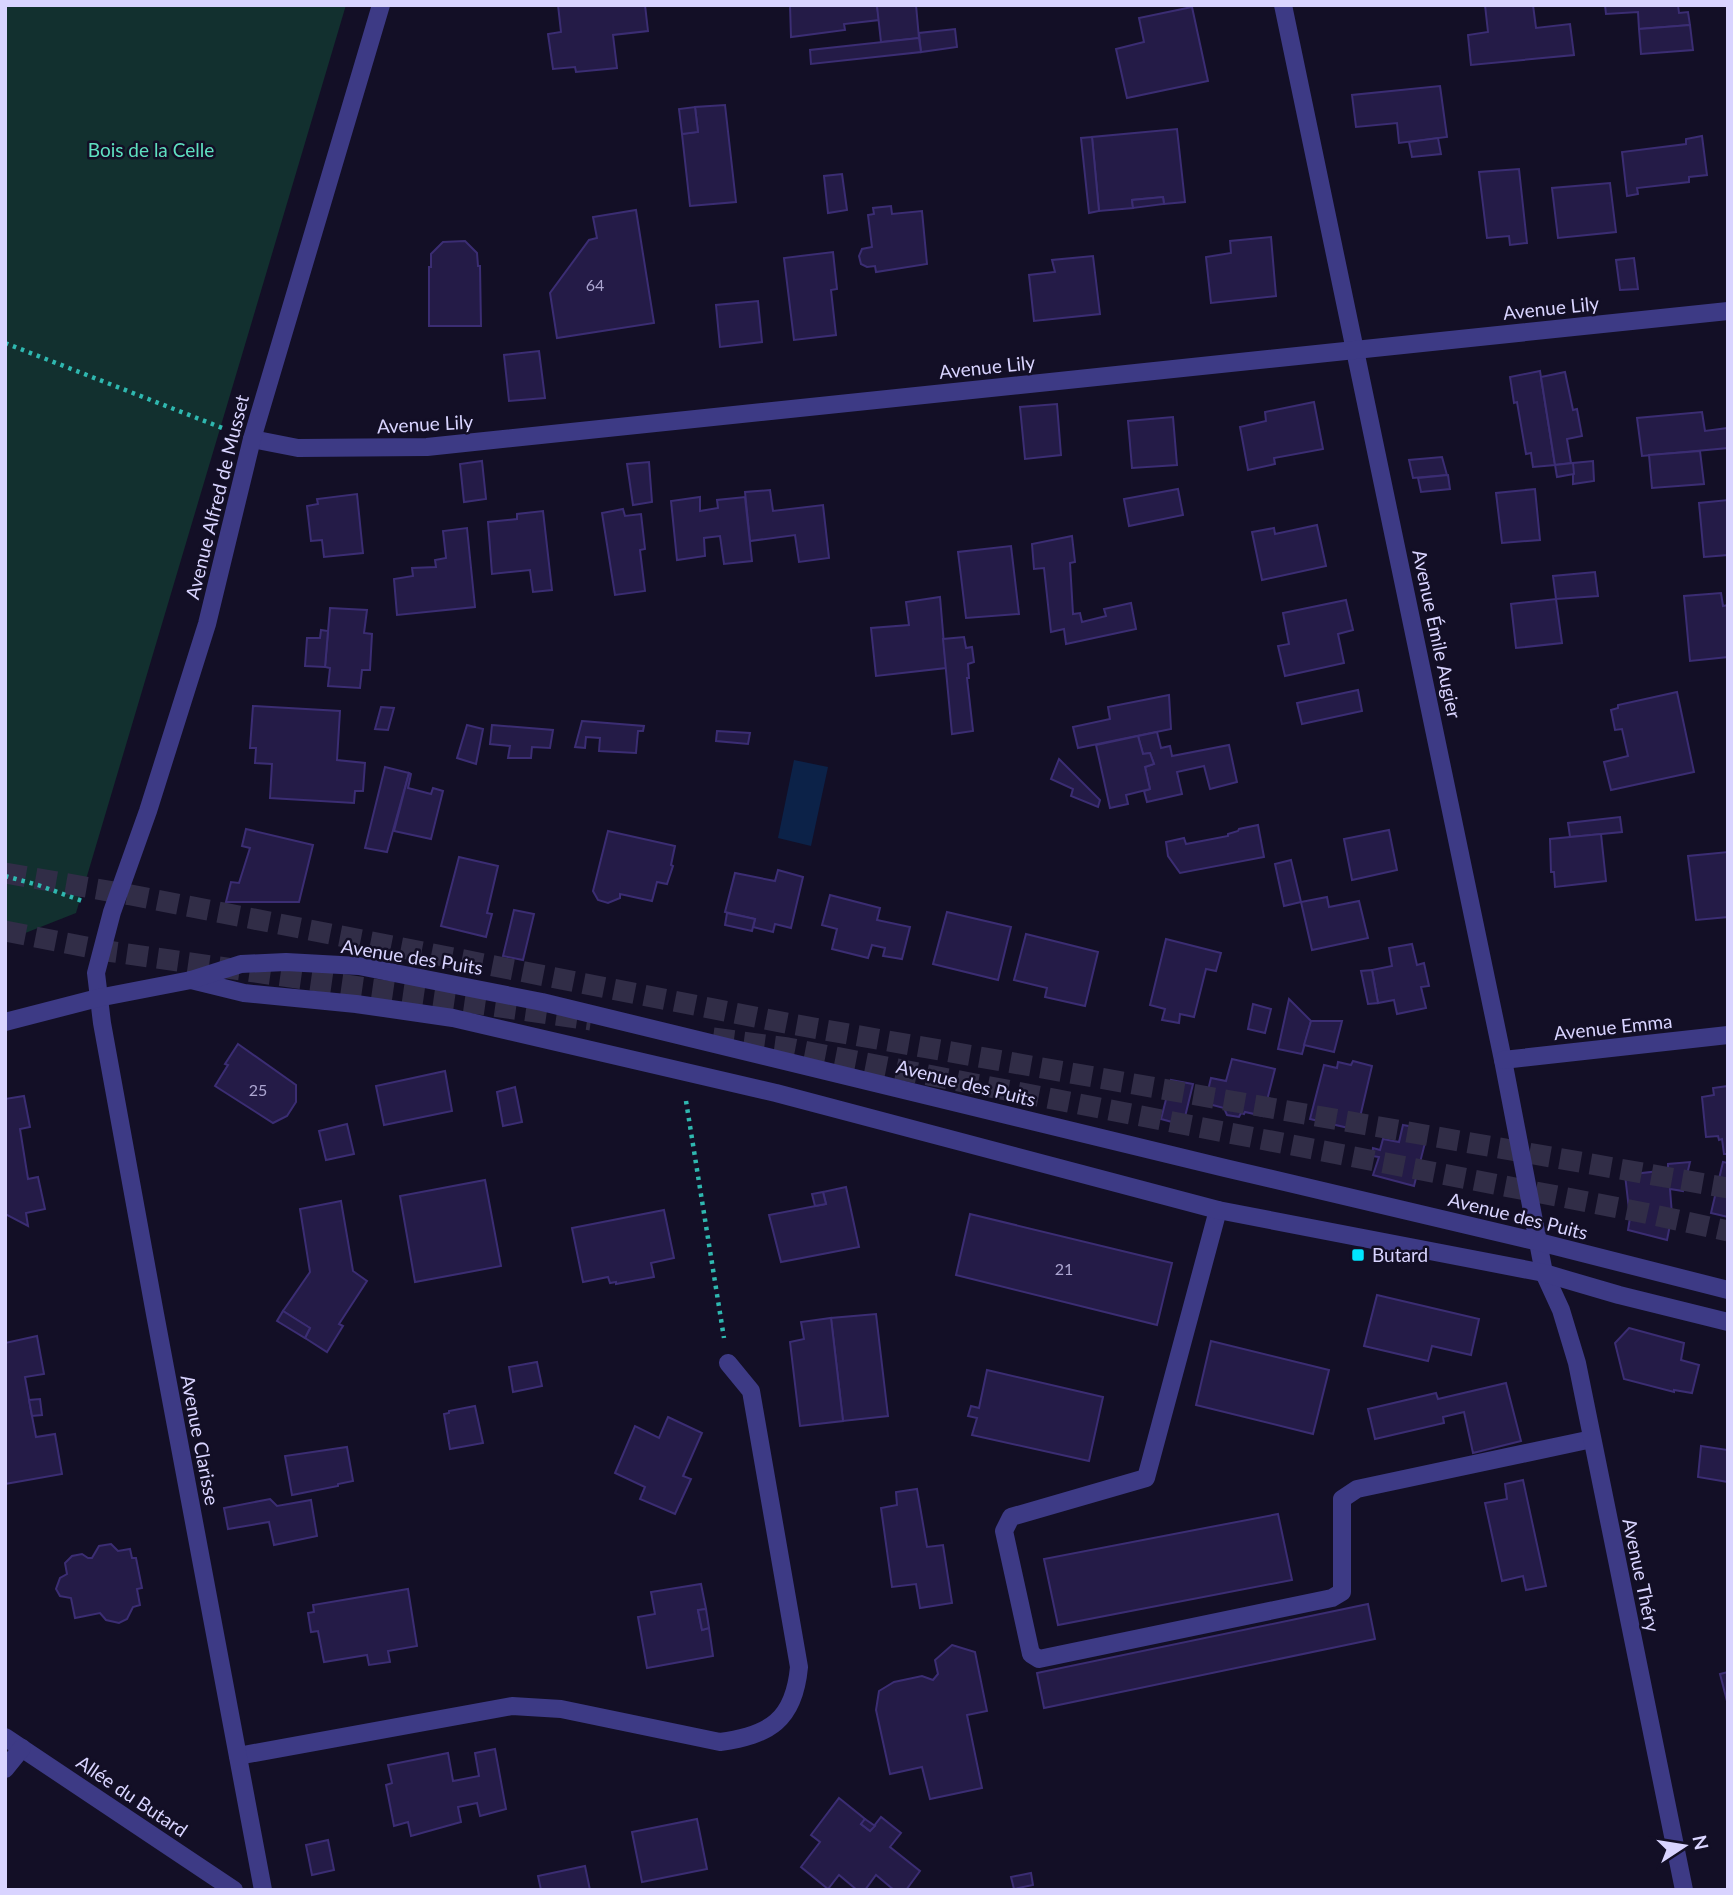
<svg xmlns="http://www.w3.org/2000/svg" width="1733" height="1895" font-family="Lato,sans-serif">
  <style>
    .green { fill: #12302f }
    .water { fill: #0c2248 }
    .building { fill: #241b47; stroke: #3b2d73; stroke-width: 2 }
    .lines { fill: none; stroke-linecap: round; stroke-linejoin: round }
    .motorway-tunnel { stroke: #312d47; stroke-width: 21; stroke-dasharray: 21 10; stroke-linecap: butt }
    .path { stroke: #2fb8b0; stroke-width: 4.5; stroke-dasharray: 3.5 5; stroke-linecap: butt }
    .service { stroke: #3d3a85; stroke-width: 18 }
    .minor { stroke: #3d3a85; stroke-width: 18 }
    .tertiary { stroke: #3d3a85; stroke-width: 18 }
    .poi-dot { fill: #00e5ff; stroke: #130f26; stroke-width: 2.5 }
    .labels { text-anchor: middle; stroke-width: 5; stroke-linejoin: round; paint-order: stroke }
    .number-label { font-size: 16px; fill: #aca6d1 }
    .park-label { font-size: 19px; fill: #5fe0c0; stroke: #130f26 }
    .street-label { font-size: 19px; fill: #d9d4ff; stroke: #130f26 }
    .poi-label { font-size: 19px; fill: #d9d4ff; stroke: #130f26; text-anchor: start }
  </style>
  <rect width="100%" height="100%" fill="#130f26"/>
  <polygon class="green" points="5,5 346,5 76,913 5,941"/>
  <polygon class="water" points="794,760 828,767 811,846 778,838"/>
  <g class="building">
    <polygon points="558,5 645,5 648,31 613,35 617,68 576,72 575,67 553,69 548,34 561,32"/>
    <polygon points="790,5 877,5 879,20 844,24 845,30 791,37"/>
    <polygon points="916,5 919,38 881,42 877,6"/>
    <polygon points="1485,5 1533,5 1536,28 1570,24 1574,55 1471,65 1468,35 1488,32"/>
    <polygon points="1605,5 1678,5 1679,13 1688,12 1690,25 1639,29 1638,12 1606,14"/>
    <polygon points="1192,7 1208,81 1127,98 1116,49 1144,42 1139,18"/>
    <polygon points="1690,25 1693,50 1641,54 1639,29"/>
    <polygon points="955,29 957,47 921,52 919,33"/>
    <polygon points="919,38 921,52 811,64 810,50"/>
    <polygon points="1440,86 1447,137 1399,143 1397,123 1356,127 1352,95"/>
    <polygon points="725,105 736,202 690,206 682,134 698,132 695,107"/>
    <polygon points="695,107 698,132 682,134 679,109"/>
    <polygon points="1177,129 1185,202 1164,204 1163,197 1132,200 1133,208 1099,211 1092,137"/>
    <polygon points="1702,136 1707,175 1689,177 1689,182 1637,188 1638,194 1627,196 1622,152 1686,144 1686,139"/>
    <polygon points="1092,137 1099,211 1089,213 1081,138"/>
    <polygon points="1438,138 1441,154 1412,157 1409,142"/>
    <polygon points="1519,169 1527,243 1510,245 1509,236 1487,238 1479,172"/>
    <polygon points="842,174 847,210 828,213 824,176"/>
    <polygon points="1610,183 1616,232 1558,238 1552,188"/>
    <polygon points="1163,197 1164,204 1133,208 1132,200"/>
    <polygon points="891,206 892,214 922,211 927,264 876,272 875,266 867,267 861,264 859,256 862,249 872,247 868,215 874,214 873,208"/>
    <polygon points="636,210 654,323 557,338 550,293 589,240 597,238 593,217"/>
    <polygon points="1271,237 1276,296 1211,303 1206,257 1231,253 1230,241"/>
    <polygon points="465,241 477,253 478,266 480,266 481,326 429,326 429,267 431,267 431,254 443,242"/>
    <polygon points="833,252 837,289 831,290 836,335 794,340 784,258"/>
    <polygon points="1093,256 1100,314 1034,321 1029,275 1055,272 1052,260"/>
    <polygon points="1634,258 1638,289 1620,290 1616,260"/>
    <polygon points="758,301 762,342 720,347 716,305"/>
    <polygon points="539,351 545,398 509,401 504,355"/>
    <polygon points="1540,371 1555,465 1533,467 1531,453 1526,454 1517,402 1514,403 1510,377"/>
    <polygon points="1565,372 1573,410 1577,409 1582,436 1567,439 1571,463 1555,465 1541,377"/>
    <polygon points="1314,402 1323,449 1274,458 1275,464 1248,470 1240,427 1266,421 1265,412"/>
    <polygon points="1057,404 1061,455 1025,459 1020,407"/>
    <polygon points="1702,412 1705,431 1728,428 1728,448 1642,456 1637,418"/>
    <polygon points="1173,417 1177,465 1132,468 1128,421"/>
    <polygon points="1700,451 1704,484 1652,488 1649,455"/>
    <polygon points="1442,457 1447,475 1413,478 1409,460"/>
    <polygon points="482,461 486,499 464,502 460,464"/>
    <polygon points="1593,461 1594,481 1573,484 1573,463"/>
    <polygon points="649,462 652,502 633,505 627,464"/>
    <polygon points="1573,463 1574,474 1557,477 1555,465"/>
    <polygon points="1448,475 1450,489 1421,492 1418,478"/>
    <polygon points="1178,489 1183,515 1129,526 1124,499"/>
    <polygon points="1535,489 1540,540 1502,543 1496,493"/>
    <polygon points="770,490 773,511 823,505 829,558 799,562 795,535 750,541 745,492"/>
    <polygon points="357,494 363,553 324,557 322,540 311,541 307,506 318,504 317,499"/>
    <polygon points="700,497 700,511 718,508 717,500 745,497 752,561 724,564 720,536 704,538 705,556 677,560 671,501"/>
    <polygon points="1728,500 1728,555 1704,557 1699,503"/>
    <polygon points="623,509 625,516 641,514 645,549 640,550 645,591 615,595 602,513"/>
    <polygon points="543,511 552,590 533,592 530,570 492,574 488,522 517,519 517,514"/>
    <polygon points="1317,525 1326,566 1262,580 1252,532 1274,528 1275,534"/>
    <polygon points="467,528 475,607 397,615 394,579 413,576 412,568 436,567 435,560 446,558 443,531"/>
    <polygon points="1072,536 1075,562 1070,563 1073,614 1080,613 1082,622 1106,616 1104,609 1131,603 1136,629 1066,644 1064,629 1051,632 1044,568 1034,569 1032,544"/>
    <polygon points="1011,546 1019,614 966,618 958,552"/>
    <polygon points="1595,572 1598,596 1556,599 1553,576"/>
    <polygon points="1721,593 1723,606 1728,605 1728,657 1690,661 1684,596"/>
    <polygon points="940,597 946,668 876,676 871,628 909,625 906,602"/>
    <polygon points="1556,599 1562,643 1516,648 1511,604"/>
    <polygon points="1346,600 1353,630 1338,634 1344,663 1285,676 1278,646 1289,644 1283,613"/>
    <polygon points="330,608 367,610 364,633 372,634 370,670 362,670 360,688 328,686 330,668 325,667"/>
    <polygon points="321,630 328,631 325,667 305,666 307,638 320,638"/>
    <polygon points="964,637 966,648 972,647 974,662 968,664 969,678 967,678 973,731 952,734 943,639"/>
    <polygon points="1358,690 1362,711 1302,724 1297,703"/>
    <polygon points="1677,692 1694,772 1611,790 1604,762 1628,756 1622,729 1615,730 1611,710 1618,708 1618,705"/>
    <polygon points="1169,695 1171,729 1078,748 1073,727 1110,719 1108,707"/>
    <polygon points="253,706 340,711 337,760 365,763 363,791 355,791 354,803 270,798 272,764 255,763 256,748 250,748"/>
    <polygon points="381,707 394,708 388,730 375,729"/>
    <polygon points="582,721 644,726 643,731 638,731 636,753 599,751 600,738 586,737 585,748 575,747"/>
    <polygon points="467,725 483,729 476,764 457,758"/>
    <polygon points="492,725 553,730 550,748 532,747 531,758 508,758 510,746 490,744"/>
    <polygon points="717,731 750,733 748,744 716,741"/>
    <polygon points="1157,732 1161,748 1170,746 1172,756 1229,745 1237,782 1210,789 1204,766 1177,772 1182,794 1147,802 1144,791 1150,789 1145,767 1154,764 1150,753 1143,754 1138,736"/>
    <polygon points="1138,736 1143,754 1150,753 1154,764 1145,767 1150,789 1126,795 1128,804 1110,808 1096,745"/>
    <polygon points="1059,759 1100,800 1098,807 1071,796 1073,789 1051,779"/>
    <polygon points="385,767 409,773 387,852 365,848"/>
    <polygon points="409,773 411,774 408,788 431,794 433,788 443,791 431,839 394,831"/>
    <polygon points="1620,817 1622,832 1570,837 1568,823"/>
    <polygon points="1258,825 1264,857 1180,873 1168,856 1166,842 1184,838 1186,844 1228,836 1228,834 1238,831 1239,829"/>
    <polygon points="246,829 313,845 299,902 226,902 231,882 239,883 250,848 242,846"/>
    <polygon points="1389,830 1397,870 1352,880 1344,839"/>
    <polygon points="608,831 675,846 671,865 673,866 667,884 657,882 652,901 620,894 620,898 608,903 598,900 593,891"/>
    <polygon points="1601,834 1606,881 1555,887 1554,872 1551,872 1550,839"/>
    <polygon points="1728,852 1728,917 1696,920 1688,856"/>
    <polygon points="459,857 498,866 487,913 492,914 486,937 441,926"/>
    <polygon points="1291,860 1301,902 1284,906 1275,864"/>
    <polygon points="778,870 803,877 791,928 775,924 773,932 753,927 755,919 725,912 735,873 775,881"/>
    <polygon points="830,895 880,908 877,920 910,927 902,959 883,956 885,948 872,945 868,958 832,949 837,929 822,925"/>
    <polygon points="1327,897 1329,907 1359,901 1368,938 1312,950 1301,902"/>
    <polygon points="514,910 534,914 523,960 503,956"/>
    <polygon points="947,912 1011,927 998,980 933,964"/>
    <polygon points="727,913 755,919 752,931 725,925"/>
    <polygon points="1026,934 1098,952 1085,1006 1045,997 1047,988 1014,980"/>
    <polygon points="1166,939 1221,953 1216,971 1206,969 1194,1017 1180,1014 1179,1023 1162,1020 1165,1009 1150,1005"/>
    <polygon points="1412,944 1417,965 1424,963 1429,986 1421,987 1426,1008 1397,1014 1394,1000 1378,1003 1372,970 1392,966 1389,948"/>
    <polygon points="1372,970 1378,1003 1368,1004 1361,971"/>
    <polygon points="1289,999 1311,1021 1302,1054 1278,1049"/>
    <polygon points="1253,1004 1271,1009 1265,1033 1248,1029"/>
    <polygon points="1311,1021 1342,1021 1334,1052 1304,1045"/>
    <polygon points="238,1044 296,1085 296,1102 287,1116 273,1123 215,1086 228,1065 225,1064"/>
    <polygon points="1232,1059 1275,1069 1263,1116 1245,1112 1244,1114 1241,1113 1239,1117 1227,1115 1224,1108 1205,1103 1211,1078 1226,1081"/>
    <polygon points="1353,1061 1372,1066 1357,1130 1310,1119 1324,1065 1337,1068 1338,1062 1351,1065"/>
    <polygon points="445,1071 452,1111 384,1125 376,1086"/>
    <polygon points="1171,1080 1193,1084 1183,1125 1161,1119"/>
    <polygon points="1728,1086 1728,1154 1724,1154 1722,1139 1719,1140 1718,1136 1706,1137 1702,1097 1714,1095 1713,1088"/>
    <polygon points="515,1087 522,1122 503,1126 497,1092"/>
    <polygon points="24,1096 30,1127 20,1129 28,1179 38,1177 45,1209 26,1213 28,1226 5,1214 5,1099"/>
    <polygon points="347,1124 354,1154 326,1160 319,1131"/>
    <polygon points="1403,1125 1420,1128 1426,1139 1414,1186 1373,1175 1379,1157 1372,1156 1373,1148 1380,1150 1383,1139 1399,1142"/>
    <polygon points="1690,1162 1683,1191 1670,1189 1672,1215 1667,1240 1628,1230 1630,1218 1625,1175 1668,1170 1668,1164"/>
    <polygon points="1723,1162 1728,1163 1728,1217 1711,1213"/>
    <polygon points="485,1180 501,1266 415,1282 400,1196"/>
    <polygon points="846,1187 859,1247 781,1262 769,1215 826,1204 823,1192"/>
    <polygon points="823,1192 826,1204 815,1206 812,1194"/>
    <polygon points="341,1201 353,1271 367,1281 339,1324 343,1326 327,1352 305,1338 310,1328 283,1311 310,1272 300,1209"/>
    <polygon points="664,1210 674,1258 651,1263 654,1277 616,1284 616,1282 610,1283 608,1277 583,1282 572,1228"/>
    <polygon points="970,1214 1172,1263 1157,1325 956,1275"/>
    <polygon points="1377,1295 1479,1319 1471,1355 1432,1346 1428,1361 1364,1346"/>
    <polygon points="283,1311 310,1328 305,1338 277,1321"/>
    <polygon points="876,1314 888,1416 843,1421 831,1318"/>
    <polygon points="831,1318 843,1421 800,1426 790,1342 804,1339 801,1322"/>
    <polygon points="1629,1328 1684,1343 1681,1360 1699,1365 1692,1393 1674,1390 1674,1392 1624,1379 1615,1343"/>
    <polygon points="37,1336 44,1374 25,1377 32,1416 36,1437 55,1434 62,1474 5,1484 5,1343"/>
    <polygon points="1211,1341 1329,1370 1313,1434 1196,1405"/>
    <polygon points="537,1362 542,1386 513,1392 509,1367"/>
    <polygon points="987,1370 1103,1397 1089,1461 972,1435 977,1418 968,1416 971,1406 979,1408"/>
    <polygon points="1506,1383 1521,1441 1473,1453 1464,1412 1443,1417 1444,1423 1375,1439 1368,1409 1436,1393 1438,1399"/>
    <polygon points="40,1399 42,1415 32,1416 29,1400"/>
    <polygon points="475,1406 483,1443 450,1449 444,1414 449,1413 449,1411"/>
    <polygon points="668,1417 702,1433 683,1476 691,1479 675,1514 640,1499 645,1487 615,1473 635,1426 659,1438"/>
    <polygon points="1701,1446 1728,1450 1728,1482 1698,1477"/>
    <polygon points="347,1447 353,1481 338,1484 338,1486 292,1495 285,1456"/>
    <polygon points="1523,1480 1546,1586 1526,1590 1523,1576 1502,1581 1485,1503 1507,1499 1505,1484"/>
    <polygon points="917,1489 927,1547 943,1545 952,1603 920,1608 916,1584 892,1587 881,1508 897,1505 896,1492"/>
    <polygon points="270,1499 277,1506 311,1500 317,1536 274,1545 269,1522 228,1529 224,1508"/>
    <polygon points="1278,1514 1292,1580 1058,1625 1044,1559"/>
    <polygon points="111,1544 118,1551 130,1549 132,1558 136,1558 142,1588 137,1589 140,1605 133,1607 127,1619 119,1623 106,1620 100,1613 75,1618 71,1598 60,1596 56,1589 60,1578 67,1574 65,1563 72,1556 82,1554 88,1558 92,1558 99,1546"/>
    <polygon points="701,1584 706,1609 698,1610 702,1630 709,1628 713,1656 647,1668 638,1617 655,1614 651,1592"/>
    <polygon points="408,1589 417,1646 388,1651 390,1662 369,1665 367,1655 324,1662 318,1631 311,1632 308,1613 314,1612 313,1605"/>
    <polygon points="1368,1604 1375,1639 1044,1708 1037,1673"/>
    <polygon points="706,1609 709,1628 702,1630 698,1610"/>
    <polygon points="952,1645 975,1652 987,1711 967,1715 982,1788 930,1799 922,1767 890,1774 876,1710 879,1691 894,1682 922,1676 933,1680 938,1674 935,1660"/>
    <polygon points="1728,1672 1728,1705 1720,1674"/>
    <polygon points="495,1749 506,1809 480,1816 477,1803 458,1807 461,1822 411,1836 408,1822 394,1826 386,1785 392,1783 388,1765 448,1753 453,1781 479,1776 475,1753"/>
    <polygon points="839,1798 865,1819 861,1824 870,1831 881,1817 901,1833 890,1847 920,1871 906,1890 894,1890 876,1875 865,1890 857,1890 839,1875 828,1889 801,1867 820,1842 811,1835"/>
    <polygon points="697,1819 707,1869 642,1882 632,1832"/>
    <polygon points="865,1819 875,1826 870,1831 861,1824"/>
    <polygon points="328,1840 334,1870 312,1875 306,1845"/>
    <polygon points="585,1866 590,1890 541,1890 538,1876"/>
    <polygon points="1031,1873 1033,1885 1014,1889 1011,1877"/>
  </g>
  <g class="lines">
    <g class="motorway-tunnel">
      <polyline points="5,873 131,895 791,1024 1728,1188"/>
      <polyline points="5,931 107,951 591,1020"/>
      <polyline points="713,1038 788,1048 1645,1213 1728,1231"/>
    </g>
    <g class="path">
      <polyline points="5,343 225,429"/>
      <polyline points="5,876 38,885 85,902"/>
      <polyline points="686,1101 724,1338"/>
    </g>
    <g class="service">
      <polyline points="1218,1210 1146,1478 1011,1517 1004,1531 1031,1654 1039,1659 1332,1598 1342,1592 1342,1499 1357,1489 1592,1439"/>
      <path d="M238,1756l274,-50 49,3 159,33c49,-7 74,-21 79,-75l-48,-276 -23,-28"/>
    </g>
    <g class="minor">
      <polyline points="1283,5 1503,1060 1544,1273 1561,1310 1577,1363 1684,1890"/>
      <polyline points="252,439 298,448 427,447 1728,311"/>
      <polyline points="1503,1060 1728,1035"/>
      <polyline points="5,1737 234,1890"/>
      <polyline points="5,1769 22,1748"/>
      <polyline points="263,1890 155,1314 102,1023 96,973 112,912 148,811 207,624 252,439 381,5"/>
    </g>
    <g class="tertiary">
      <polyline points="191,980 244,993 356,1004 453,1018 776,1093 1218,1210 1544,1273 1619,1295 1728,1322"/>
      <polyline points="5,1022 98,998 191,980 241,964 286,962 359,966 542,1002 1225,1168 1539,1242 1728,1290"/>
    </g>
  </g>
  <rect class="poi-dot" x="1351" y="1248" width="14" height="14" rx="3.5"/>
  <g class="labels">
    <g class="number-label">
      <text x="595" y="291">64</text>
      <text x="258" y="1096">25</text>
      <text x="1064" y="1275">21</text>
    </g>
    <g class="park-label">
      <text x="151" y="157">Bois de la Celle</text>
    </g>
    <g class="street-label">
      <text transform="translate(1551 308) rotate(-6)" y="7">Avenue Lily</text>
      <text transform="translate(987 367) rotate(-6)" y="7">Avenue Lily</text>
      <text transform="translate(425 424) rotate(-3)" y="7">Avenue Lily</text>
      <text transform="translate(217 497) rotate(-76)" y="7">Avenue Alfred de Musset</text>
      <text transform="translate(1437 634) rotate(78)" y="7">Avenue Émile Augier</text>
      <text transform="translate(412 957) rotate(9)" y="7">Avenue des Puits</text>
      <text transform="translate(1613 1027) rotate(-6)" y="7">Avenue Emma</text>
      <text transform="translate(966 1083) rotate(14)" y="7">Avenue des Puits</text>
      <text transform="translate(1518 1216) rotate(14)" y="7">Avenue des Puits</text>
      <text transform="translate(200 1440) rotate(79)" y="7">Avenue Clarisse</text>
      <text transform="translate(1641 1575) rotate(78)" y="7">Avenue Théry</text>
      <text transform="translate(132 1796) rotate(34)" y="7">Allée du Butard</text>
    </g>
    <g class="poi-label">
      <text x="1372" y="1262">Butard</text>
    </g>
  </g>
  <rect width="1733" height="1895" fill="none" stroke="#d9d4ff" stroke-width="14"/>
  <g transform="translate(1684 1846) rotate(78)" stroke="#130f26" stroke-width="5" paint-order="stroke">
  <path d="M0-5L12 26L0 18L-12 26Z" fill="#d9d4ff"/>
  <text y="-10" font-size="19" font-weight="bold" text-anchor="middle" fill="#d9d4ff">N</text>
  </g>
</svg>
